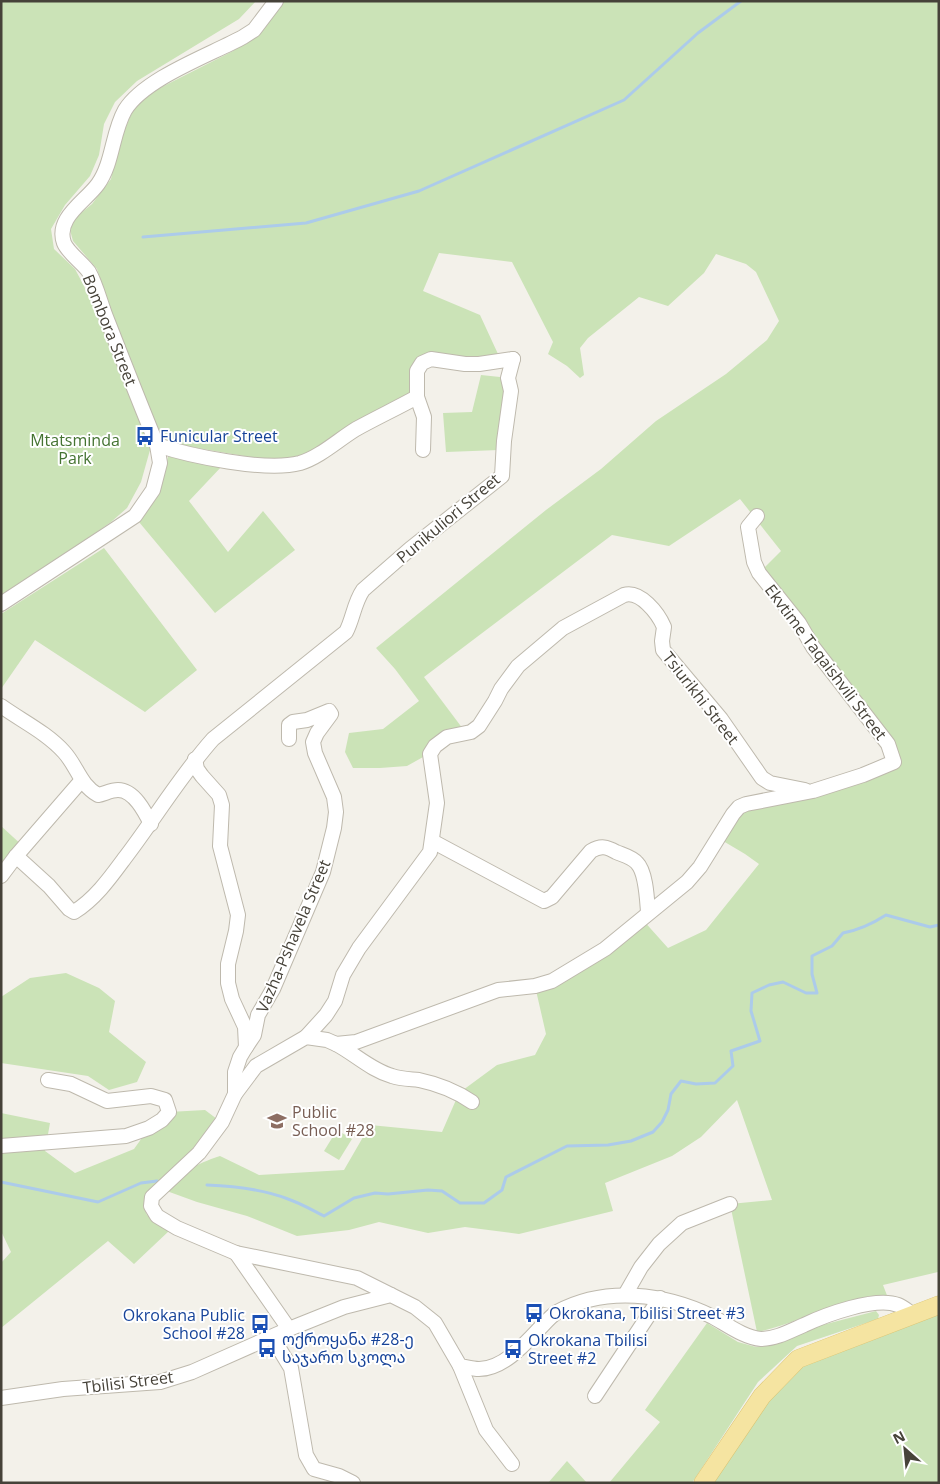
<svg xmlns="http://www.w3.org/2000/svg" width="940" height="1484" font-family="'Open Sans','Noto Sans Georgian',sans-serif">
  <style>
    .green { fill: #cbe3b7 }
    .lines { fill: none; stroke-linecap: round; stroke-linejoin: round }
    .stream { stroke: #accbea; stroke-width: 3 }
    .minor-casing { stroke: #beb9ad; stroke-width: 16 }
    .major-casing { stroke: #d9c372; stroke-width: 19 }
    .minor { stroke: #fff; stroke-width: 14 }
    .major { stroke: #f5e4a1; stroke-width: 18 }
    .labels { text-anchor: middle; stroke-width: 4; stroke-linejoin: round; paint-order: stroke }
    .street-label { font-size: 16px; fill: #464239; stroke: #fff }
    .transit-label { font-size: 16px; fill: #164399; stroke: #fff; text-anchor: start }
    .park-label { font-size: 16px; fill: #447331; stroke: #fff }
    .education-label { font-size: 16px; fill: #785e54; stroke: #fff; text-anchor: start }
  </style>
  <rect width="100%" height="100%" fill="#f3f1ea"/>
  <g class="green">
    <polygon points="1,1 256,1 239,19 137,81 115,102 104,124 99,155 90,176 65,205 51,229 54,249 75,269 84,286 143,419 150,450 141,482 127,508 111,522 1,599"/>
    <path d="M282,1h657v1264l-1,7 -55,13 5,13c-17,3 -36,4 -53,9 -27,7 -51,20 -78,25l-27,-128 42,-4 -35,-100 -36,37 -29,19 -67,27 8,28 -94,23 -54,-7 -37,6 -49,-11 -30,8 -52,6 -50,-20 -50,-14 -33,-12c18,-17 31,-26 56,-34l39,19 85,-5 26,-45 72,7 17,-39 38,-28 38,-10 11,-21 -11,-48 107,-67 26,29 38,-18 53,-66 -14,-10 -27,-16 15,-24 161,-53 -135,-188 22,-22 -41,-52 -71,47 -57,-11 -188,142 42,56 -59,33 -27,2h-27l-8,-16 4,-19 34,-4 36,-28 -24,-32 -19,-21 170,-138 55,-41 55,-48 70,-47 41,-34 12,-19 -23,-49 -10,-8 -30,-10 -12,19 -36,33 -29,-9 -51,41 -8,10 4,27 -4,3 -13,-12 -19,-12 5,-12 -41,-80 -73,-9 -16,38 57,24 18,39 -22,4 -35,-4 -19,2 -9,38 -116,65 -18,3 -118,-20 -16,-46 -22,-50 -26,-77 -24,-28 -3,-11 5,-12 17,-14 19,-25 6,-31 16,-38 13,-15 87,-44 20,-14z"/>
    <polygon points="481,375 500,377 506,393 499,450 446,452 443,413 472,412"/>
    <polygon points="169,453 223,465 189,501 228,552 263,511 295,550 215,613 139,522 159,494"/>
    <polygon points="104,548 197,670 145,712 35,640 1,689 1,614"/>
    <polygon points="1,826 24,847 1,876"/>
    <polygon points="66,973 99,988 115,1001 109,1032 146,1062 137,1082 109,1090 88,1076 1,1063 1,997 30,978"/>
    <polygon points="205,1110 217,1119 185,1158 151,1191 143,1206 147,1215 170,1230 134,1264 108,1241 1,1328 1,1263 11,1252 1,1231 1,1113 50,1123 45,1151 75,1173 134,1149 149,1128 169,1112"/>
    <polygon points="337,1130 352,1139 339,1160 324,1151"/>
    <polygon points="876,1311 879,1315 878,1319 797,1346 758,1382 692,1483 609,1483 660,1422 645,1410 707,1323 738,1342 756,1347 772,1345 807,1329"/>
    <polygon points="939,1312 939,1483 708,1483 791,1371"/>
    <polygon points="567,1461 587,1483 548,1483"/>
  </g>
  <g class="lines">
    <g class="stream">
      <polyline points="143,237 306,223 419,191 624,100 698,33 741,1"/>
      <polyline points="1,1182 98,1202 141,1183 157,1181"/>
      <path d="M207,1185c28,1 55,4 81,14 12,4 24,11 36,17l30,-18 21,-5 13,1 40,-4 14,1 18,12h24l18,-13 4,-13 61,-31 41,-1 23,-4 22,-9 9,-10 6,-12 3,-16 10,-13 15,3 19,-1 18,-17 -2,-15 29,-10 -9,-30 1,-18 17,-8 14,-3 23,11h11l-5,-19v-18l20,-10 11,-13c16,-3 29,-9 43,-18l44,12 9,-2"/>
    </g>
    <g class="minor-casing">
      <g id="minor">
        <path d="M157,445c33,11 109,27 143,18 20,-6 38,-23 56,-34 20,-11 41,-21 61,-32"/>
        <polyline points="423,450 424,417 417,397 417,371 422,363 431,359 465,364 479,364 513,359"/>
        <path d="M1,604l134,-88 18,-26 7,-27 -3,-18c-17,-41 -33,-82 -49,-123 -7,-16 -11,-36 -19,-50 -6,-9 -21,-19 -25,-29 -9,-25 21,-41 34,-59 15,-21 14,-51 27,-74 20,-32 85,-55 118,-73l11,-7 22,-29"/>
        <path d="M1,706c21,15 46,27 63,46 13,14 16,33 34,43 6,-1 13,-5 20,-5 16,0 27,22 33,34"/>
        <polyline points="195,759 197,769 202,776 219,795 222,805 220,846 238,915 236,931 228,964 228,983 232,999 245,1027 246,1047 240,1057 235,1072 235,1094 222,1122 199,1153 152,1197 151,1206 157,1216 177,1228 236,1253 357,1278 391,1295"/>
        <path d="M432,841l112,60 8,-4 39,-46c10,-6 16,-4 25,1 7,3 16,5 21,11 9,9 10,36 11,49"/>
        <path d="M16,856l33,30 20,23 5,3c21,-13 36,-34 50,-53 30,-39 56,-83 89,-120l133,-107c7,-13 8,-29 17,-42l47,-41 92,-73 2,-35 7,-50 -3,-13 5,-19"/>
        <polyline points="1,876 16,856 81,781"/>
        <path d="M306,1037l20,-22 9,-14 8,-26 16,-27 71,-96 7,-49 -7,-49 5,-8 12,-9 24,-5 8,-6 16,-25 6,-12 17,-23 45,-38 61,-33c16,-5 34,18 40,32l-2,14 1,9 58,69 41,59 8,5 35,7"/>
        <path d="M336,1044c19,10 35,26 56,32 9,3 18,3 27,4 19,4 37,11 53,22"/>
        <polyline points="246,1047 254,1035 258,1015 273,989 323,872 334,828 336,812 334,797 315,753 313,742 317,733 331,714 329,711 307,720 293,722 289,725 289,739"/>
        <polyline points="235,1094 256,1066 306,1037 327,1040 336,1044 356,1042 498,990 535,986 552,981 605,949 687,882 700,867 733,814 739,807 746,804 813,791 863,775 894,762 888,744 813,647 799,623 759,573 754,562 748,527 757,516"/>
        <polyline points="1,1146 126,1136 149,1128 162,1120 169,1112 165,1100 151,1096 107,1101 71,1084 48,1080"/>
        <polyline points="236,1253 289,1329"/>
        <polyline points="625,1295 641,1267 659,1244 682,1223 730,1204"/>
        <polyline points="272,1337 291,1368 306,1455 314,1469 339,1476 353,1483"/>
        <polyline points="460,1366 486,1430 512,1464"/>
        <polyline points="595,1396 660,1298"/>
        <path d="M1,1398l62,-9 97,-7 32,-10 97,-43 55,-22 47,-12 24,12 20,16 25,43c6,1 13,3 19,3 24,0 46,-25 61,-41 5,-5 11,-12 17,-16 48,-26 108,-19 156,5 13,7 32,21 48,22 15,0 29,-8 43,-14 21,-10 72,-29 94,-20 5,2 11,7 16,10"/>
      </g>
    </g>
    <g class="major-casing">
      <polyline id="major" points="703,1483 762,1396 798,1359 939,1305"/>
    </g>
    <use href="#minor" class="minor"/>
    <use href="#major" class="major"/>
  </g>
  <defs>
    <g id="bus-bare" transform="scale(1.5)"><path d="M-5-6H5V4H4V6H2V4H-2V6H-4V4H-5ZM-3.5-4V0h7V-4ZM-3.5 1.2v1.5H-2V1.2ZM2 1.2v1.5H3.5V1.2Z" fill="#1a4fb4" stroke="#fff" stroke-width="2.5" paint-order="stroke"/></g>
    <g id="school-bare" transform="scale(1.5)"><path d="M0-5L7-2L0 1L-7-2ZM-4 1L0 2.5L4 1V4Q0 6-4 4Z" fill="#8d6e63" stroke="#fff" stroke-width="2.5" paint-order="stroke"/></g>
  </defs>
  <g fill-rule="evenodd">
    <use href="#bus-bare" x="145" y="436"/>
    <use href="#school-bare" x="277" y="1121"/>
    <use href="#bus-bare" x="534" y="1313"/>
    <use href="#bus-bare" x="260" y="1324"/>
    <use href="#bus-bare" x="267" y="1348"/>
    <use href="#bus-bare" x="513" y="1349"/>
  </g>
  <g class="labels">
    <g class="street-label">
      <text transform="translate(110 330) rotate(68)" y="6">Bombora Street</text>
      <text transform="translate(448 518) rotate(-40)" y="6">Punikuliori Street</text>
      <text transform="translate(826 662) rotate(53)" y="6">Ekvtime Taqaishvili Street</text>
      <text transform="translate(701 698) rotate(52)" y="6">Tsiurikhi Street</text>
      <text transform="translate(293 936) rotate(-67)" y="6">Vazha-Pshavela Street</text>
      <text transform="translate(128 1382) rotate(-7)" y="6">Tbilisi Street</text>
    </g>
    <g class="transit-label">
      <text x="160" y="442">Funicular Street</text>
      <text x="549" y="1319">Okrokana, Tbilisi Street #3</text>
      <text x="245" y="1321" text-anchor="end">Okrokana Public<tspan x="245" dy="18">School #28</tspan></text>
      <text x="282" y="1345">ოქროყანა #28-ე<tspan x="282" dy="18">საჯარო სკოლა</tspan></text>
      <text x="528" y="1346">Okrokana Tbilisi<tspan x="528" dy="18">Street #2</tspan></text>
    </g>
    <g class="park-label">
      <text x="75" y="446">Mtatsminda<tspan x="75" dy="18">Park</tspan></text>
    </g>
    <g class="education-label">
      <text x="292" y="1118">Public<tspan x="292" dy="18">School #28</tspan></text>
    </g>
  </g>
  <rect width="940" height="1484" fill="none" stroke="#464239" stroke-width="5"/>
  <g transform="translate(905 1449) rotate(333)" stroke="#ffffff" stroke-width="4" paint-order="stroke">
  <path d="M0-4L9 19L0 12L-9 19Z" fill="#464239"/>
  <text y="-8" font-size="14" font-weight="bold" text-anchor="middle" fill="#464239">N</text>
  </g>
</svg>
